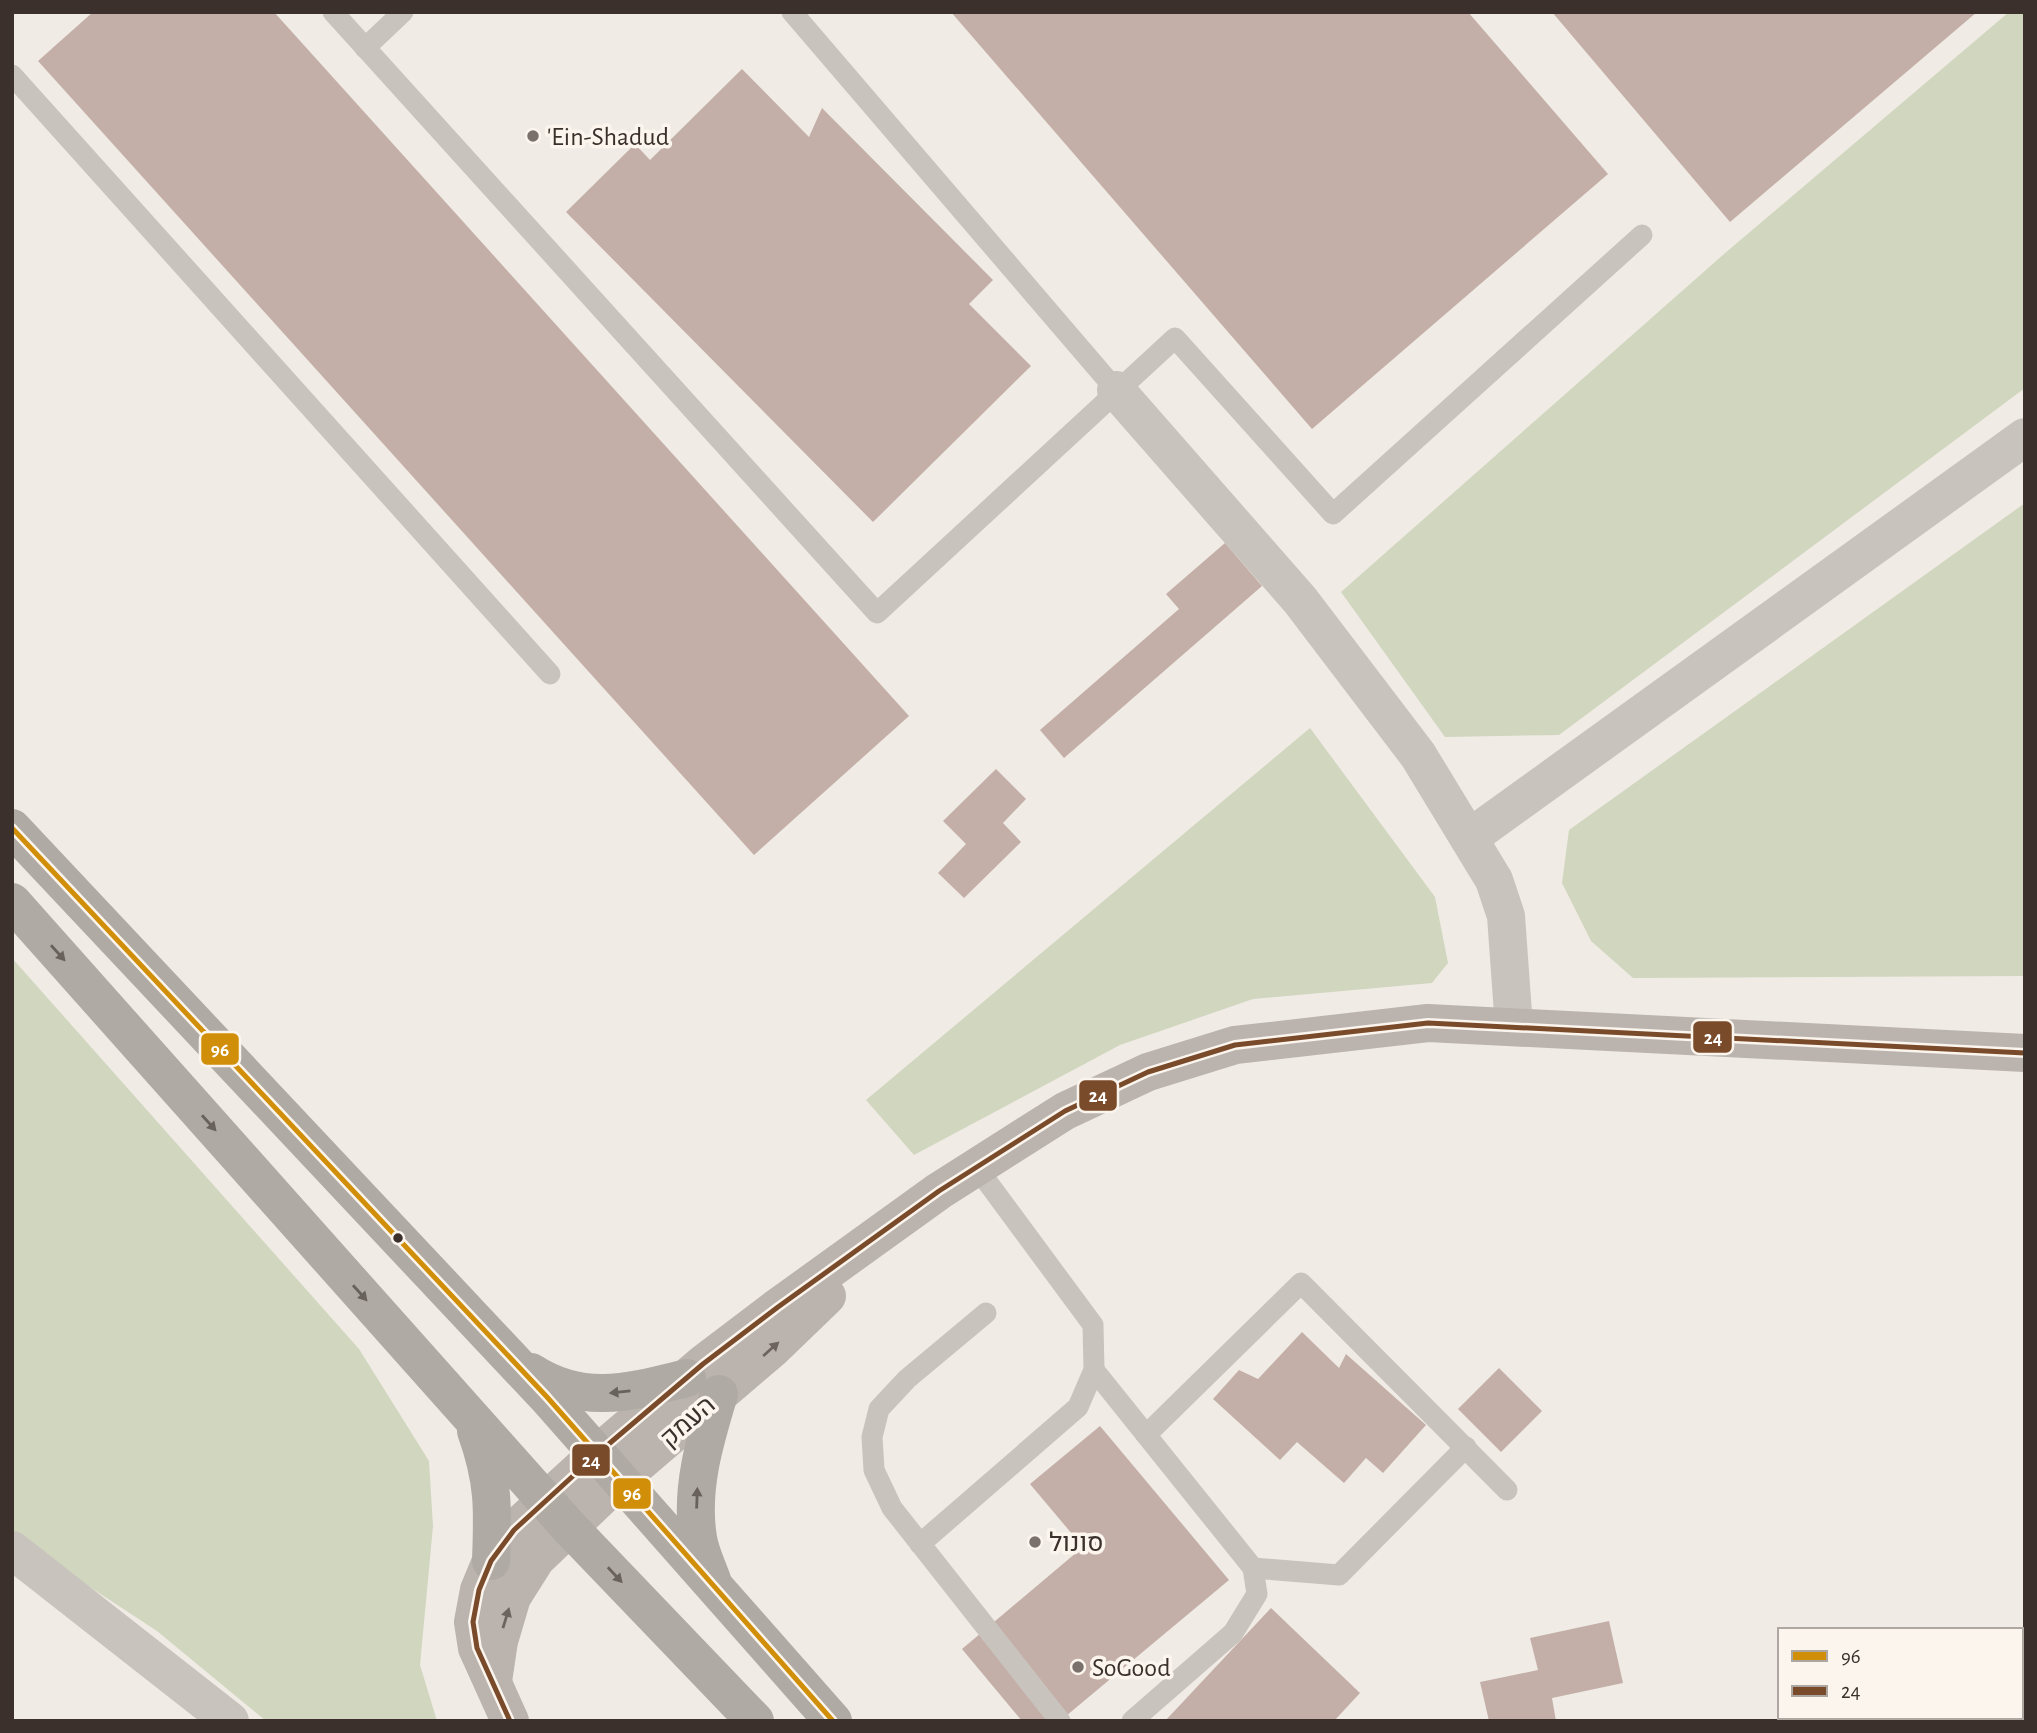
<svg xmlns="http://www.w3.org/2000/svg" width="2037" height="1733" font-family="'Alegreya Sans',Heebo,sans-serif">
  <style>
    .green { fill: #d1d6bf }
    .building { fill: #c3afa7 }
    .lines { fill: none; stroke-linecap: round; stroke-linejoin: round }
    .lane { stroke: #c9c3be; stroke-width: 21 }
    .street { stroke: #c9c3be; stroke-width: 38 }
    .secondary { stroke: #bab3ae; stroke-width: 38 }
    .highway { stroke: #afaaa4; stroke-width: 38 }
    .bus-1-casing { stroke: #fbf5ee; stroke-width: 10 }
    .bus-2-casing { stroke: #fbf5ee; stroke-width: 10 }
    .bus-1 { stroke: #d18e09; stroke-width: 5 }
    .bus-2 { stroke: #7a4b2a; stroke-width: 5 }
    .oneway { fill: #69615b }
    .oneway2 { fill: #6e645f }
    .poi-dot { fill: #7a716c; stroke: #fbf5ee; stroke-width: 2.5 }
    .bus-dot { fill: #3b302b; stroke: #fbf5ee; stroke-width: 2.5 }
    .labels { text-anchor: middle; stroke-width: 7; stroke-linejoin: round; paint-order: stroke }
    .poi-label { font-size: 26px; fill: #3b302b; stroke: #fbf5ee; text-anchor: start }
    .street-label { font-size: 26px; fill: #3b302b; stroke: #fbf5ee }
    .line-badge { stroke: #fbf5ee; stroke-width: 2.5 }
    .badge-label { font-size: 19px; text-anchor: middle; font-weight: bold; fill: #fff }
  </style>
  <rect width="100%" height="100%" fill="#f0ebe5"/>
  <g class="green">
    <polygon points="2009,12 2025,12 2025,388 1559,735 1445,737 1341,592 1724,254"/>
    <polygon points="2025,503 2025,976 1633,978 1591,941 1562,883 1569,830"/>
    <polygon points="1310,728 1435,897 1448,963 1432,983 1253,999 1120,1045 914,1155 866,1100"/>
    <polygon points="12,958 359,1349 429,1461 433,1526 420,1665 437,1721 266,1721 157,1631 12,1536"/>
  </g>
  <g class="building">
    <polygon points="93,12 274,12 909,716 754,855 38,61"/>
    <polygon points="951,12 1468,12 1608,174 1312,429"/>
    <polygon points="1552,12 1977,12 1730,222"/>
    <polygon points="742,69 809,137 822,108 993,280 969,304 1031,366 873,522 566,212 635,144 650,160"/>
    <polygon points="1225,543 1262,586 1064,758 1040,730 1179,609 1166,594"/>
    <polygon points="996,769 1026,799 1003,823 1021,842 964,898 938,873 966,844 943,821"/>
    <polygon points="1302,1332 1339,1368 1346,1354 1426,1425 1383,1473 1366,1458 1344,1483 1297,1442 1280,1460 1213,1399 1239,1370 1258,1379"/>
    <polygon points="1499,1368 1542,1411 1501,1452 1458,1409"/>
    <polygon points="1100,1426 1229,1580 1060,1721 1022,1721 962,1649 1083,1547 1030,1484"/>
    <polygon points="1271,1608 1360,1693 1334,1721 1165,1721"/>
    <polygon points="1609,1621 1623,1683 1552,1698 1556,1721 1489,1721 1480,1682 1538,1670 1530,1638"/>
  </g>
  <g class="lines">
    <g class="lane">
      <polyline points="333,12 877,613 1175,338 1333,514 1642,235"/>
      <polyline points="792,12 1116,390"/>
      <polyline points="365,48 403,12"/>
      <polyline points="12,75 550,674"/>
      <polyline points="986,1313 907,1379 879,1409 872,1437 874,1470 892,1508 1060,1721"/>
      <polyline points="1094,1370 1253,1568 1257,1594 1233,1633 1132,1721"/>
      <polyline points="1146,1435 1301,1283 1507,1490"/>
      <polyline points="920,1544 1078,1407 1094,1370 1093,1325 977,1168"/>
      <polyline points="1253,1568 1339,1575 1466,1447"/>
    </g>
    <g class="street">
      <polyline points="1116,390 1300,600 1418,755 1494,880 1506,916 1514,1027"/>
      <polyline points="1469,838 2025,437"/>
      <polyline points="12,1550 230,1721"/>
    </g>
    <g class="secondary">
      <polyline points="493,1681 499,1641 512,1597 536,1559 619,1480 772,1349 827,1296"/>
      <polyline points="510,1721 477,1648 473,1622 479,1590 491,1561 514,1530 597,1454 703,1364 778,1307 939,1191 1065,1111 1148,1072 1235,1045 1428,1023 2025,1053"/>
    </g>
    <g class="highway">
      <polyline points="12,828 547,1397 833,1721"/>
      <polyline points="12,902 568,1526 755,1721"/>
      <path d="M531,1372c53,34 99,20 156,6"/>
      <path d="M476,1431c18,50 17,78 15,130"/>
      <path d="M712,1580c-5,-14 -12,-28 -14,-42 -8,-49 7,-98 21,-144"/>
    </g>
    <g class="bus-1-casing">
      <polyline id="bus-1" points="12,828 547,1397 833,1721"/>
    </g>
    <g class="bus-2-casing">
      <polyline id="bus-2" points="510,1721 477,1648 473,1622 479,1590 491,1561 514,1530 597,1454 703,1364 778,1307 939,1191 1065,1111 1148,1072 1235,1045 1428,1023 2025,1053"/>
    </g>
    <use href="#bus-1" class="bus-1"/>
    <use href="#bus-2" class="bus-2"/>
  </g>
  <defs><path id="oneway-solid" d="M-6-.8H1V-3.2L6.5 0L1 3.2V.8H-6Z" transform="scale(1.75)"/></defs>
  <g class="oneway">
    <use href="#oneway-solid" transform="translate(58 953) rotate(48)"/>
    <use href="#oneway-solid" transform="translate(209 1123) rotate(48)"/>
    <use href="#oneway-solid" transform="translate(360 1293) rotate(48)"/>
    <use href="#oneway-solid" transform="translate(620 1392) rotate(174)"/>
    <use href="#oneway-solid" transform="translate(697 1498) rotate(-88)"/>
    <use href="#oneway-solid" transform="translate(615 1575) rotate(47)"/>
  </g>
  <g class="oneway2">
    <use href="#oneway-solid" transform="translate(771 1349) rotate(-42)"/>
    <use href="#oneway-solid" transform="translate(506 1618) rotate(-73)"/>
  </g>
  <g class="poi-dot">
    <circle cx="533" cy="136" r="7"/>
    <circle cx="1035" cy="1542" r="7"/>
    <circle cx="1078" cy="1667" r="7"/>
  </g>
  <circle class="bus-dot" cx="398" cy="1238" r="6"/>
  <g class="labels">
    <g class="poi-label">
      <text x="547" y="145">'Ein-Shadud</text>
      <text x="1049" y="1551">סונול</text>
      <text x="1092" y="1676">SoGood</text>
    </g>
    <g class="street-label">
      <text transform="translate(687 1421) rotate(-41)" y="9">העמק</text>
    </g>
  </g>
  <g class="line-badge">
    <rect x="1692" y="1020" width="41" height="34" rx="7" fill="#7a4b2a"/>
    <rect x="200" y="1032" width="40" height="34" rx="7" fill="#d18e09"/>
    <rect x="1078" y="1079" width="40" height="33" rx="7" fill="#7a4b2a"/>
    <rect x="571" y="1443" width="40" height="34" rx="7" fill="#7a4b2a"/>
    <rect x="612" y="1477" width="40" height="33" rx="7" fill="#d18e09"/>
  </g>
  <g class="badge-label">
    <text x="1713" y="1044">24</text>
    <text x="220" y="1056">96</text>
    <text x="1098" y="1102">24</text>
    <text x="591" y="1467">24</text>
    <text x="632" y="1500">96</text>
  </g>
  <rect width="2037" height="1733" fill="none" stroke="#3b302b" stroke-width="28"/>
  <rect x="1778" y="1628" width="245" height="91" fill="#fbf5ee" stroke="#aea6a0" stroke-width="2"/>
  <rect x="1792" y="1651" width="35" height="10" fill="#d18e09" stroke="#aea6a0" stroke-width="2"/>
  <text x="1841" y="1663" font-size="21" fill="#3b302b">96</text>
  <rect x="1792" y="1686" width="35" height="10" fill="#7a4b2a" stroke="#aea6a0" stroke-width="2"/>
  <text x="1841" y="1698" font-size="21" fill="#3b302b">24</text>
</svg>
